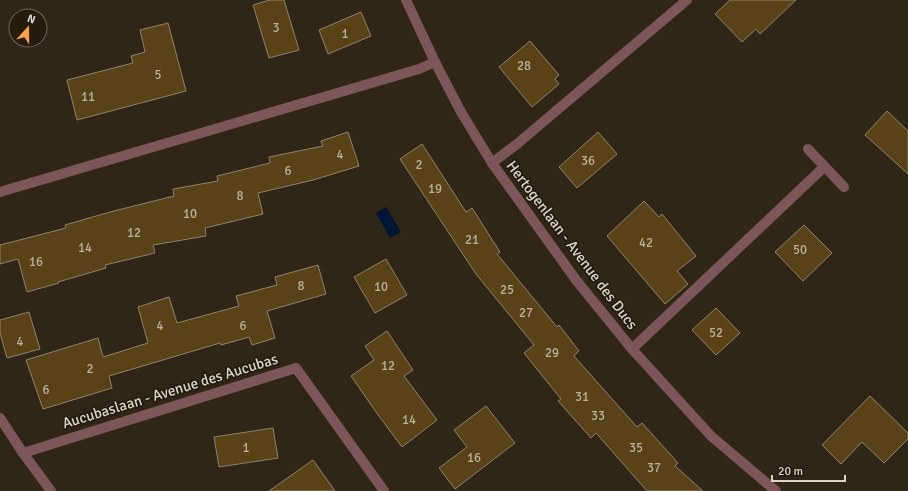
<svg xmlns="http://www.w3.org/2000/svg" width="908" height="491" font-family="Signika,sans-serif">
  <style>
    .water { fill: #001634 }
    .building { fill: #594216; stroke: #8d8371 }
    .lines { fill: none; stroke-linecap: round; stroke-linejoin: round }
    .service { stroke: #7c5659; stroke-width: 10 }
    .minor { stroke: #7c5659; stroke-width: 10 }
    .labels { text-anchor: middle; stroke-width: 3.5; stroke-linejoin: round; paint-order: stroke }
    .number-label { font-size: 13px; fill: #bab19e }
    .street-label { font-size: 15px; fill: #dbd6cc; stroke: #251c0d }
  </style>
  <rect width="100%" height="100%" fill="#2f2617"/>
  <polygon class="water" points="386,207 401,232 390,238 376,213"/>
  <g class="building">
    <polygon points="270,0 284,0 299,50 269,58 253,5"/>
    <polygon points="730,0 796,0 760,34 756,29 742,42 715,14"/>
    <polygon points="361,12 371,36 328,54 319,30"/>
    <polygon points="168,23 186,91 77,120 67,80 133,63 131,56 145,52 140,30"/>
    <polygon points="530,41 559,75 555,79 559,84 532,107 499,67"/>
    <polygon points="887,111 908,131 908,174 865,135"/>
    <polygon points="348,132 359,166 313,180 258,193 263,214 205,228 206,236 153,245 155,253 105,265 106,268 58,282 59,283 27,292 18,259 0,264 0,245 66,228 65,225 110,212 174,196 173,189 218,181 217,176 270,163 269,157 323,146 321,141"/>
    <polygon points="598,132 617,154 577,188 559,167"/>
    <polygon points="422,144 466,212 472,208 500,252 497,254 557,327 559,325 579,351 574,356 637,427 642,423 678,463 675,466 703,491 647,491 596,433 591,438 558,401 561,399 524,353 534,345 476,274 400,159"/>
    <polygon points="644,201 659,217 662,214 696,256 677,271 688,284 665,304 607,236"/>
    <polygon points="804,225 832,253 803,281 775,252"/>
    <polygon points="386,259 407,295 375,313 354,277"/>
    <polygon points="318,265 326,294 267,311 275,338 252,345 249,337 221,345 220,343 109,376 112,388 43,409 26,360 98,338 103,357 148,343 138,307 169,297 177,323 239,306 236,296 277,285 275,277"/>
    <polygon points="716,308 740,333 716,355 692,330"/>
    <polygon points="29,312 40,349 7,358 0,333 0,320"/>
    <polygon points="387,331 413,370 404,376 437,420 402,447 376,412 351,376 374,360 365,346"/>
    <polygon points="870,396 908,433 908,439 884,463 862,442 841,464 822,445"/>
    <polygon points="486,406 515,443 455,489 439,468 467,447 454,430"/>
    <polygon points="273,428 278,458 219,467 214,437"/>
    <polygon points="313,460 335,491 269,491"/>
  </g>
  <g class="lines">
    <g class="service">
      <polyline points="808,149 844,187"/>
      <polyline points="492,163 517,144 687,0"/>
      <polyline points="632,349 824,167"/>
    </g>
    <g class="minor">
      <polyline points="406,0 435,62 461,112 492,163 576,280 632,349 711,436 776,491"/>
      <polyline points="0,192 419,69 435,62"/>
      <polyline points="0,418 23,453 51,491"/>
      <polyline points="23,453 296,368 384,491"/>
    </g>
  </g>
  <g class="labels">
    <g class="number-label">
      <text x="276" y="32">3</text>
      <text x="345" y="38">1</text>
      <text x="524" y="70">28</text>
      <text x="158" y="79">5</text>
      <text x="88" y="101">11</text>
      <text x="340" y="159">4</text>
      <text x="588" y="165">36</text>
      <text x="419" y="169">2</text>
      <text x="288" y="175">6</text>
      <text x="435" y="193">19</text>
      <text x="240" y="200">8</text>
      <text x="190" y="218">10</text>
      <text x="134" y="237">12</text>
      <text x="472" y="244">21</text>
      <text x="646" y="247">42</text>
      <text x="85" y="252">14</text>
      <text x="800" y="254">50</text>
      <text x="36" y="266">16</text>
      <text x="301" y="290">8</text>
      <text x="381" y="291">10</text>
      <text x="507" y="294">25</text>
      <text x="526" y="317">27</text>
      <text x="160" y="330">4</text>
      <text x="243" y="330">6</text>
      <text x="716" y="337">52</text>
      <text x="20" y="346">4</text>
      <text x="552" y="357">29</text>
      <text x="388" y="370">12</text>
      <text x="90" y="373">2</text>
      <text x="46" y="394">6</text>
      <text x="582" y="401">31</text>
      <text x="598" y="420">33</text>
      <text x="409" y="424">14</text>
      <text x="246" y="452">1</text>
      <text x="636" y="452">35</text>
      <text x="474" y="462">16</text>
      <text x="654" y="472">37</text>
    </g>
    <g class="street-label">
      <text transform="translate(572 245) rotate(53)" y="5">Hertogenlaan - Avenue des Ducs</text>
      <text transform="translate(170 391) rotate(-17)" y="5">Aucubaslaan - Avenue des Aucubas</text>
    </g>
  </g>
  <g transform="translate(28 28) rotate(21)"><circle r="19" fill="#251c0d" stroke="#6e6659"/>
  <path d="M0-3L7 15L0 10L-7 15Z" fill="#fa9f4f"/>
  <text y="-6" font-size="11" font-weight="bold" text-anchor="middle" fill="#dbd6cc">N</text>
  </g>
  <path d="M772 475v6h73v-6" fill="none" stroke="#dbd6cc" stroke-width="2"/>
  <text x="778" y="475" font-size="12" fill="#dbd6cc" stroke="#251c0d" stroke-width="3" paint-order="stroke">20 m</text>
</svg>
